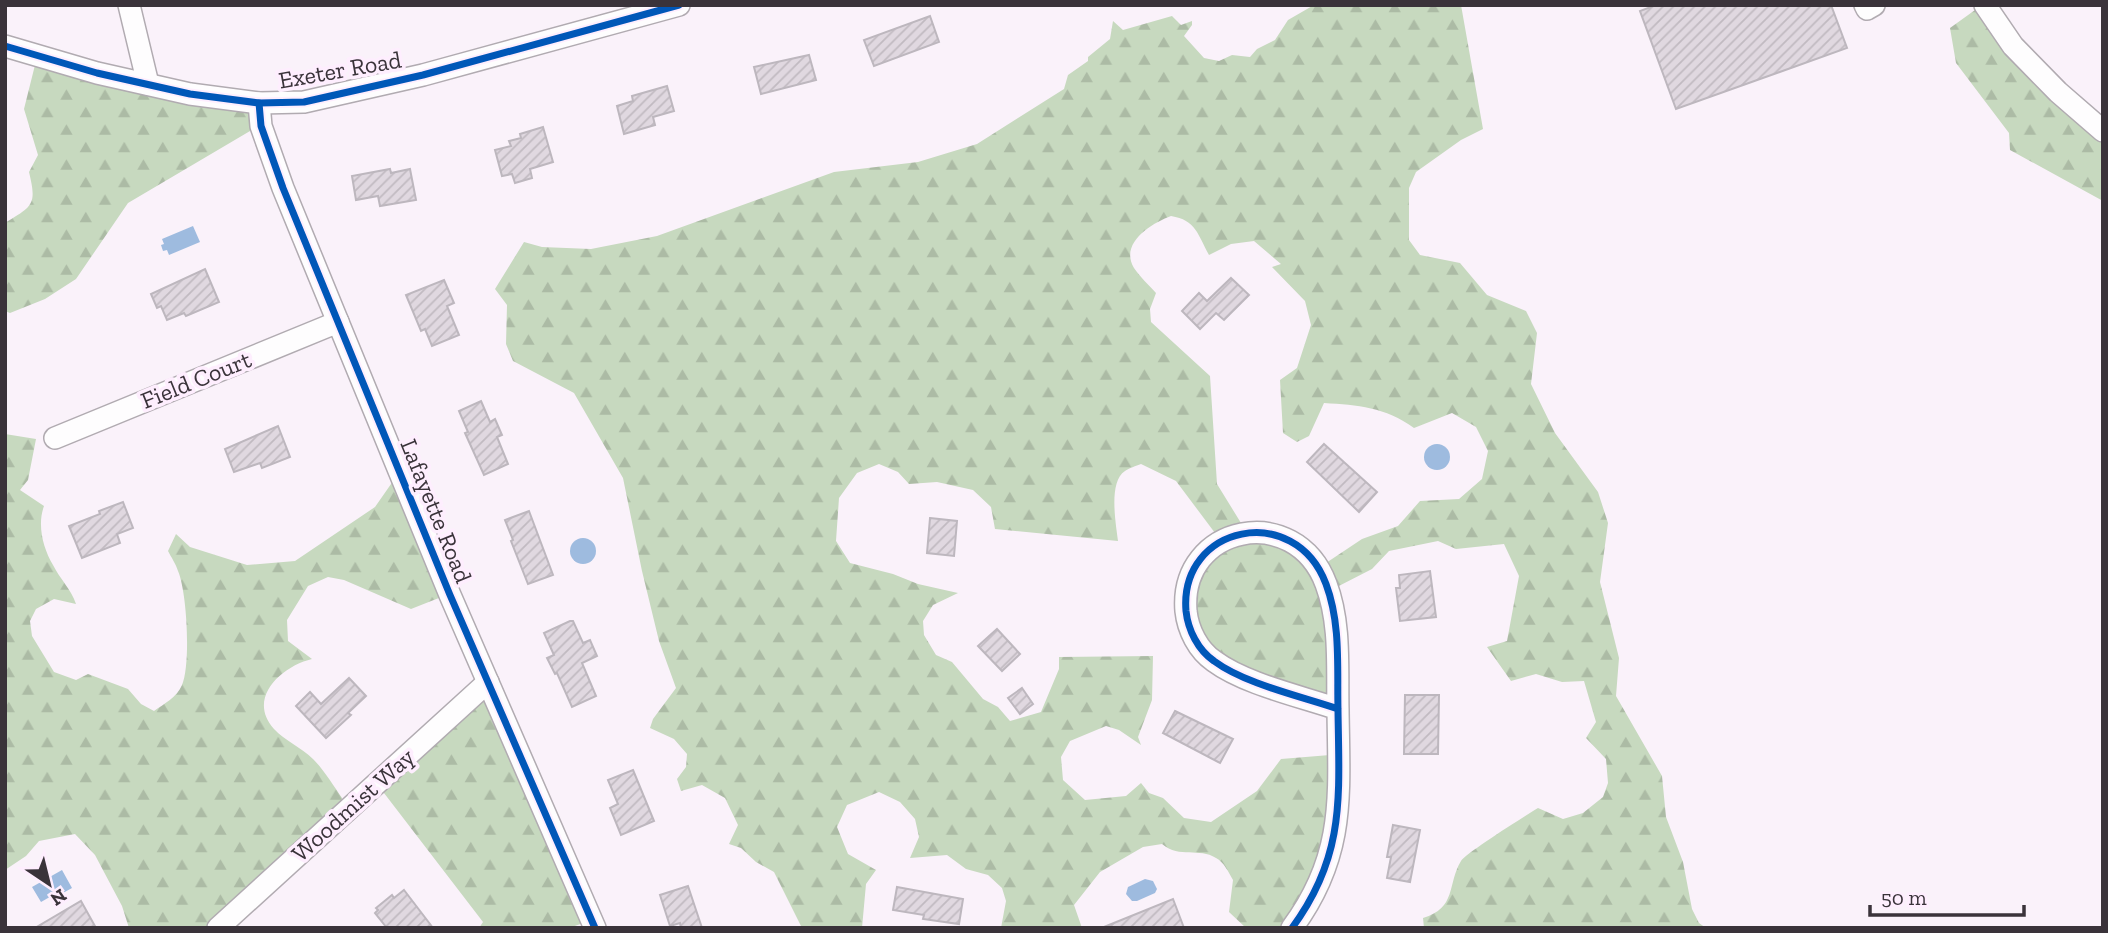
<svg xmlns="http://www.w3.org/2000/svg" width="2108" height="933" font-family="'Zilla Slab',serif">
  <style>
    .forest { fill: url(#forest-firs); fill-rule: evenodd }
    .water { fill: #9ebbdf }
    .building { fill: url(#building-hatch); stroke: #bdb7be; stroke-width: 2 }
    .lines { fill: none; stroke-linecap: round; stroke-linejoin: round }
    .minor-casing { stroke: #b1abb1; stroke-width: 24 }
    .minor { stroke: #fefdfe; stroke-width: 21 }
    .cycleway-casing { stroke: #feeefe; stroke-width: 11 }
    .cycleway { stroke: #0057b8; stroke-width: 7 }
    .labels { text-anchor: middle; stroke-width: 7; stroke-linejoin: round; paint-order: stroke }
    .street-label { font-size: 24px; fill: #3a333a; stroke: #feeefe }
  </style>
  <defs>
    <pattern id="forest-firs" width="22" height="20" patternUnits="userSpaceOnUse" patternTransform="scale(1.75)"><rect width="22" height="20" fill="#c7d9bf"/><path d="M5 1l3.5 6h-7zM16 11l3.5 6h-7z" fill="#acbba5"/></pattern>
    <pattern id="building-hatch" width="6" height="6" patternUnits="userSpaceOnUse" patternTransform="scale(1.75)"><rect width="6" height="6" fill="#e0d8e0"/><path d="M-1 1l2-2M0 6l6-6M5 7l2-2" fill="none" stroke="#c1bac1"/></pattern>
  </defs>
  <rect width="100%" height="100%" fill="#faf2fa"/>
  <g class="forest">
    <path d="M1314,5h147l22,124 -22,11 -45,32 -7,16v52l11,15 40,8 27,32 39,16 11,22 -6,51 24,49 43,59 10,31 -8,59 19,76 -3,38 46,80 4,41 17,45 9,47 7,14 7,5h-282l-1,-10c34,-10 24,-34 38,-57 5,-8 64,-45 77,-53l25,11 20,-6 20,-16 5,-14 -2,-24 -20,-21 10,-16 -12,-41 -22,1 -26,-8 -25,7 -24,-34 20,-6 12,-65 -15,-32 -48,5 -18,-8 -49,10 -17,18 -41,21 4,68 -9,45 -88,-31 -54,-52 34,-83 -42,-56 -35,-17c-5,2 -12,4 -16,7 -17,11 -9,53 -7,70l-123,-12 -4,-22 -18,-17 -36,-8 -28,2 -11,-12 -19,-8 -22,9 -18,25 -3,43 14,22 43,11 25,10 40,9 -25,12 -10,16 1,14 12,20 16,7 31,37 15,8 12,14 31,-9 18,-43v-12l94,-1 -1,44 -14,37 3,8 -22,-15 -13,-4 -36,15 -9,16 2,23 22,20 41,-4 15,-13 8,10 14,5 21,20 27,4 46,-31 24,-32 49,-4 4,11 -12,108 -37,54h-39l-17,-16 4,-32c-4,-7 -9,-18 -17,-22 -17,-11 -36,1 -54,-14l-19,3 -43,25 -26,33 8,23h-81l5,-27 -4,-13 -14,-13 -22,-6 -19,-14 -37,3 9,-21 -4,-18 -15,-17 -21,-10 -32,13 -10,22 11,27 28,16 -10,14 -4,44h-60l-28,-56 -18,-10 -15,-14 -12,-4 9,-19 -13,-27 -23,-13 -21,6 -4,-12 9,-12 1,-13 -13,-15 -24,-11 3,-9 23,-31 -17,-47 -17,-70 -19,-93 -49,-85 -61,-32 -7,-17 1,-39 -12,-16 29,-47 18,5 49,2 66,-13 177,-64 84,-10 59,-18 87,-55 4,-14 20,-14v-4l22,-18 3,-18 10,9 49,-14 9,9 11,-4v4l-8,11 20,22 15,3 13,-6 18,2 7,-8 18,-9 13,-20zM1171,216c25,4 27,19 38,39l22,-11 23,-3 27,23 -9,3 33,34 6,24 -14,43 -17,12 3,53 14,9 12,-6 15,-33c34,2 61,4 90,25l38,-15 24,14 12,24 -6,28 -23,20 -39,2 -22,25 -36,13 -39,26 -81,-37 -1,-5 -24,-39 -7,-108 -59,-54 -1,-13 6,-16c-7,-8 -16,-16 -22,-25 -15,-25 18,-45 37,-52z"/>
    <polygon points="1982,5 2103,131 2103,201 2010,150 2009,133 1956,63 1950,28"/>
    <path d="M37,57l217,44 8,23 -134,79 -52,76 -31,20 -35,14 -5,-2v-88c28,-17 32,-18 24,-51l9,-17 -14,-46z"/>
    <path d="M5,434l31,5 -8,41 -8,10 24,16c-7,19 -1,42 9,59 7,14 18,24 23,39l-22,-5 -18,10 -6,12 2,15 22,36 22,8 12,-6 40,15 13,15 13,7c10,-7 23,-14 28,-26 9,-21 5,-93 -4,-114 -2,-7 -7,-14 -10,-20l8,-17 14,13 57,18 48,-4 80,-54 23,-33 51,120 -38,15 -67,-29 -16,-3 -20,9 -21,34 1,21 24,18c-30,7 -66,39 -38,70 11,12 27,18 39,30 11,11 20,26 29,39l-1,6 -132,124h-80l-7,-22 -27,-51 -20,-21 -36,7 -13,15 -21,14z"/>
    <polygon points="486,691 592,920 569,928 479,928 483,922 374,780"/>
  </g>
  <g class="water">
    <polygon points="193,226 200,242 169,255 167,250 163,251 161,245 164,244 162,239"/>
    <circle cx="1437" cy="457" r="13"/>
    <circle cx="583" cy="551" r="13"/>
    <polygon points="62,870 72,888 63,893 62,890 41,902 32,887"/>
    <polygon points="1145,879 1153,881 1157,889 1155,893 1137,901 1132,901 1126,894 1128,887"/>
  </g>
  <g class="building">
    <polygon points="1656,5 1831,5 1847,48 1676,109 1640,11"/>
    <polygon points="930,16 939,42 874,66 864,40"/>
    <polygon points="809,55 816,80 761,94 754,67"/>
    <polygon points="667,86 674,111 653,117 655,125 624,134 617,106 633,101 632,96"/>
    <polygon points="543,127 553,162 530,169 532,178 515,183 512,174 502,176 495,150 511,146 509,141 521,138 520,134"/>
    <polygon points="390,169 391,173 410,169 416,200 380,206 378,196 356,200 352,176"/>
    <polygon points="205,269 219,302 186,316 184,313 167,320 161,306 157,308 151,294"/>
    <polygon points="1231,278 1249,295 1224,320 1216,313 1200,329 1182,311 1199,293 1207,301"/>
    <polygon points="444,280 454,303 447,306 459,335 432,346 425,329 421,331 406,295"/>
    <polygon points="481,401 490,422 495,419 502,435 497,437 508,464 484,475 465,433 468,432 459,411"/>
    <polygon points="278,426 290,457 262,468 260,463 234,472 225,449"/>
    <polygon points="1324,444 1377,492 1359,512 1307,462"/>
    <polygon points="123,502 133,528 117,534 120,543 82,558 69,526 100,514 99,511"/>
    <polygon points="529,511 553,575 528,584 511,541 513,540 505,520"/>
    <polygon points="930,518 957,521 954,556 927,553"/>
    <polygon points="1430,571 1436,617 1400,621 1396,588 1400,588 1399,575"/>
    <polygon points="570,621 573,621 583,643 590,640 597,656 582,663 596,696 572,707 557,673 555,674 547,658 554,655 544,633"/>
    <polygon points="997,629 1020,654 1002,671 978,646"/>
    <polygon points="349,678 366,696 348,713 351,715 326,738 296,706 310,692 321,704"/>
    <polygon points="1022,688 1033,704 1020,714 1008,698"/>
    <polygon points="1405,695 1439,695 1438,754 1404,754"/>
    <polygon points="1175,711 1233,739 1220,763 1163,733"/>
    <polygon points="633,770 654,821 621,835 610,808 618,804 608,780"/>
    <polygon points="1393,825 1420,830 1410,882 1387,878 1391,857 1387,857"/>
    <polygon points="688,886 702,928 681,928 680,923 670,926 660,895"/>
    <polygon points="897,887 963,899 959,924 923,919 924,915 893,910"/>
    <polygon points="404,890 433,928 387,928 375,913 378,910 376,908 392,895 394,898"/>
    <polygon points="1173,899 1184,928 1104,928 1104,927"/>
    <polygon points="81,901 96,928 35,928"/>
  </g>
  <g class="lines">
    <g class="minor-casing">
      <g id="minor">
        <polyline points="129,5 148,84"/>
        <polyline points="1865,5 1867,9 1874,5"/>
        <polyline points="1985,5 2013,46 2058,92 2103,131"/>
        <polyline points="5,46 97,73 190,94 259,103 304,102 423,75 679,5"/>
        <polyline points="259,103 261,126 283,188 450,595 595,928"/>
        <polyline points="55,438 338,322"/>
        <polyline points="218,928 488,682"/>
        <path d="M1292,928c54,-73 47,-133 46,-218 -1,-42 3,-86 -12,-126 -31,-83 -147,-59 -140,27 2,19 12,39 28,50 31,23 86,35 124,48"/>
      </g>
    </g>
    <use href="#minor" class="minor"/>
    <g class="cycleway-casing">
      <g id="cycleway">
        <polyline points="5,46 97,73 190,94 259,103 304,102 423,75 679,5"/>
        <polyline points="259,103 261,126 283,188 450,595 595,928"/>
        <path d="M1292,928c54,-73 47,-133 46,-218 -1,-42 3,-86 -12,-126 -31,-83 -147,-59 -140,27 2,19 12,39 28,50 31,23 86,35 124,48"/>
      </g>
    </g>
    <use href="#cycleway" class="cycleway"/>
  </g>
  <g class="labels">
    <g class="street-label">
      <text transform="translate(340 70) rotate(-10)" y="8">Exeter Road</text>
      <text transform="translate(196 380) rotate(-22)" y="8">Field Court</text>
      <text transform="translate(436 511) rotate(68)" y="8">Lafayette Road</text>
      <text transform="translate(353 805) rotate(-42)" y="8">Woodmist Way</text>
    </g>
  </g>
  <rect width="2108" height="933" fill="none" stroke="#3a333a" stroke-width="14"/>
  <g transform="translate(49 884) rotate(145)" stroke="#feeefe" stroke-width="5" paint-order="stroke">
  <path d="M0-5L12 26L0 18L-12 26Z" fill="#3a333a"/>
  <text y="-10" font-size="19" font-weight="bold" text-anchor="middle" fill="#3a333a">N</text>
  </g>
  <path d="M1870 905v10h154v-10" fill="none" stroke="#3a333a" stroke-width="3.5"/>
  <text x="1881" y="905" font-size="21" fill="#3a333a" stroke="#feeefe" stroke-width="5" paint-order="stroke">50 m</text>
</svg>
